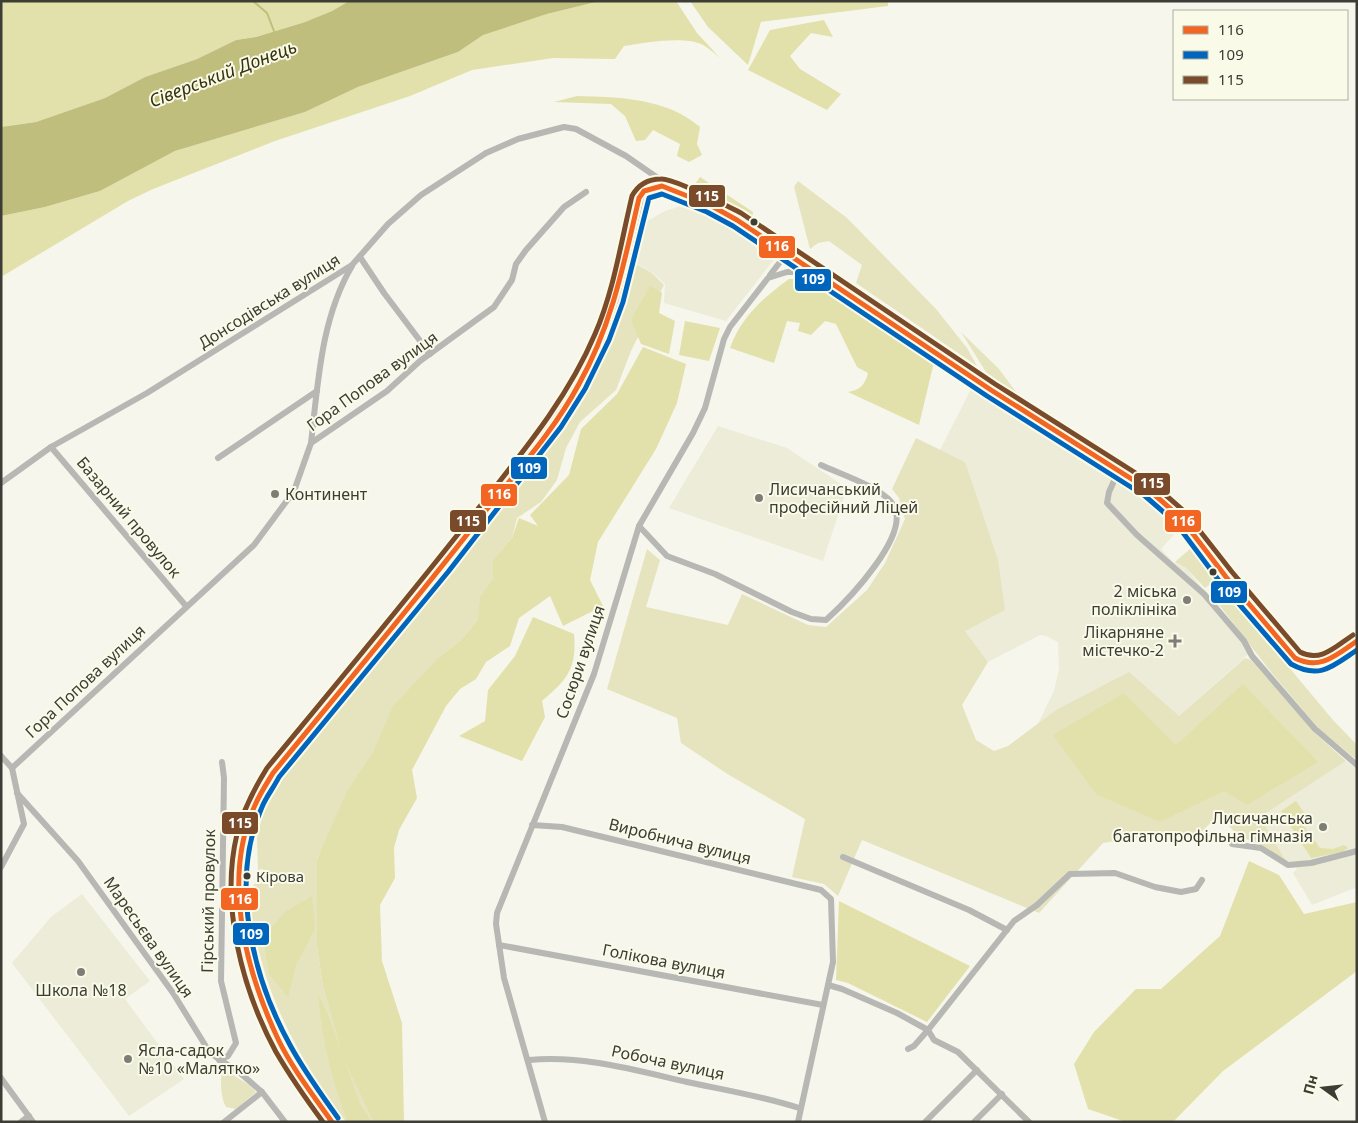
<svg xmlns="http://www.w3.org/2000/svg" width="1358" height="1123" font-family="'Noto Sans',sans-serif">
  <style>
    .built { fill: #ececd9 }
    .green { fill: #e5e4bf }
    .forest { fill: #e2e1ab }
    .water { fill: #c0be7d }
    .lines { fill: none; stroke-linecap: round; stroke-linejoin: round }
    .stream { stroke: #c0be7d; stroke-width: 2 }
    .minor { stroke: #b7b7b4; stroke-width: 6 }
    .primary { stroke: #babab4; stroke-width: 10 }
    .bus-1-casing { stroke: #fafae8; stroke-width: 9 }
    .bus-2-casing { stroke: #fafae8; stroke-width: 9 }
    .bus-3-casing { stroke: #fafae8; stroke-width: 9 }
    .bus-1 { stroke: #f26522; stroke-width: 5 }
    .bus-2 { stroke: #0065bd; stroke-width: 5 }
    .bus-3 { stroke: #7a4b2a; stroke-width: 5 }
    .bus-dot { fill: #3d3d36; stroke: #fafae8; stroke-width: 2 }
    .poi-dot { fill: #7e7e76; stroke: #fafae8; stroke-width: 2 }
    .labels { text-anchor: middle; stroke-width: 4; stroke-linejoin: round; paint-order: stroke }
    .bus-label { font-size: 15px; fill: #3d3d36; stroke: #fafae8; text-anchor: start }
    .street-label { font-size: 16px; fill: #3d3d36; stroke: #fafae8 }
    .poi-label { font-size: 16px; fill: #3d3d36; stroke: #fafae8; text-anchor: start }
    .water-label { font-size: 18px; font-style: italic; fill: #36340e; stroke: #fafae8 }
    .line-badge { stroke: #fafae8; stroke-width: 2 }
    .badge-label { font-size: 14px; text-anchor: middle; font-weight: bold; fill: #fff }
  </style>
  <rect width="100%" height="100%" fill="#f6f6ec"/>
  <g class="built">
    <polygon points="694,202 735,223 773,247 775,258 726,321 664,303 665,284 653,273 636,263 642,224 665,211"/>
    <polygon points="972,387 1123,480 1154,503 1180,528 1161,549 1173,562 1186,568 1253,650 1179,716 1056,710 1038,724 1054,691 1059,669 1058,642 1046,636 1040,635 988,662 965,631 965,462 940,450"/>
    <polygon points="718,426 787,448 847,488 823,561 669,508"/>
    <polygon points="1346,761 1357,769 1357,887 1312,905 1293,873 1297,869 1294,862 1286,861 1260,817"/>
    <polygon points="82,894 150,981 125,999 184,1079 129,1116 12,963 51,917"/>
  </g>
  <g class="green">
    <polygon points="798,181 847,218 936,309 967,348 977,366 856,283 862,265 829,241 818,243 810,249 794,187"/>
    <path d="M636,264l16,9 12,12 -33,66 -15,39 -36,32 -14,26 -9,32 -16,22 -24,16 -5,20 -19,22v19l-15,41 -17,20 -22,17 -64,93 -58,108v89l6,39 21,71 29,65h-27c-41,-54 -78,-119 -90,-185 -2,-10 -6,-20 -6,-31 0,-7 2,-15 4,-22l9,-1v-14l-5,1 -1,-31 7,-42 38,-53 67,-70 65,-79 89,-113 53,-73 24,-44 27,-61z"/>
    <polygon points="961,332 999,369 1019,396 986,372"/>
    <polygon points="916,438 965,462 998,560 1005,610 965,631 988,662 962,705 976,740 994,751 1008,746 1056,710 1129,672 1179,716 1245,658 1251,660 1317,735 1346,761 1260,817 1286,861 1252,840 1241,839 1219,815 1197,836 1140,837 1103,843 1039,913 862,840 838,896 824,884 792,877 805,819 729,775 681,743 677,718 607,689 647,549 660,560 646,607 728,625 742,594 808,625 826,627 867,590 885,563 905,519 899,498 892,489"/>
    <polygon points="1190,549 1215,581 1205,588 1186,568 1175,562"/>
    <polygon points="1219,584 1333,720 1357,745 1357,760 1320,730 1271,672 1210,593"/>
    <path d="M225,1070l24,15 7,7 -20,17 -10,-2c-5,-8 -6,-25 -4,-35z"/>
  </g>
  <g class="forest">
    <polygon points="1,1 349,1 332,11 305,22 256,37 236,40 197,59 145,77 105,98 36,122 1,127"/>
    <path d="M600,1h76l21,32 23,25c-5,-4 -12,-11 -19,-14 -19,-8 -57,-1 -77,2l-9,13 -62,-1 -81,12 -62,26 -135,45 -122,48 -25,12 -127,76v-61l44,-9 55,-16 75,-40 130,-39 53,-25 100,-35 24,-17 65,-21z"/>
    <polygon points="690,1 888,1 888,6 761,22 748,65 708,27"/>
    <polygon points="824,20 833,37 811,33 790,56 800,69 841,94 827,110 748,70 770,30"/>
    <path d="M577,96c41,1 90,2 123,31l-3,17 5,11 -13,7 -12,-6 3,-12 -27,-14 -8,10 -9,1 -11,-25 -14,-12 -57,-2z"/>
    <polygon points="700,177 753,212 752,222 722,209 691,190"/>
    <path d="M789,279h15l15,4 116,75 -16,67 -71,-33c12,-2 17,-7 20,-19l-11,-6 -21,-43 -11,-3 -14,14 -13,-4 2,-8 -13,-2 -13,42 -44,-15c11,-31 33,-50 59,-69z"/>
    <polygon points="650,286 662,293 659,313 675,321 669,354 641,344 631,320"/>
    <polygon points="685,321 720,328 709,361 679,355"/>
    <path d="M643,347l43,17 -9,39 -21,46 -58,93 -8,38 13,26 -40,20 -13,-30 -31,22 -9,28 -24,16 -10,17 -16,10 -14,17 -34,64 5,28 -18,32 -5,18 1,30 -15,27 2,56 20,62 2,99h-31l-29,-63 16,45 12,18h-24c-17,-42 -26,-83 -30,-128l9,18 15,41 -19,-67 -6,-39v-88l30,-68 26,-39 20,-46 46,-49 22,-17 17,-20 2,-23 13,-18v-19l19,-22 7,-20 19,8 -8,-11 39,-40 12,-46 36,-35z"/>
    <path d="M533,617l41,17c3,35 -7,46 -32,67l3,16 -23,44 -63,-25 26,-15 3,-31 27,-34z"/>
    <polygon points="1243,684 1318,762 1247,805 1224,791 1160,822 1096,794 1053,735 1124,693 1176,745"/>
    <polygon points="1296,801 1307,817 1301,822 1320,848 1333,849 1344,845 1348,848 1342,852 1311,858 1281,811"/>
    <polygon points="1249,861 1279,875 1304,914 1357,902 1357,971 1223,1071 1173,1122 1126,1122 1088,1109 1074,1064 1094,1032 1136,989 1161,989 1220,936"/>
    <polygon points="312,896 315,929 296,965 288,997 269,974 263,937 285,912"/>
    <polygon points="839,901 970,966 927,1022 848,983 836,980"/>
  </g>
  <polygon class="water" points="349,1 600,1 547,14 483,35 458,52 358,87 305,112 175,151 100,191 45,207 1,216 1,127 36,122 105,98 145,77 197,59 236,40 256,37 305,22 332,11"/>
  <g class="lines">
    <polyline class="stream" points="253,1 267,13 274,31"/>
    <g class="minor">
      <polyline points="360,257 384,293 430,354"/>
      <polyline points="770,275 787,253"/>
      <path d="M311,443c7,-60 10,-125 41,-177"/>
      <polyline points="51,447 186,606"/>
      <polyline points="218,458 317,391"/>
      <polyline points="1118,472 1109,492 1107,503 1137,535 1204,594 1244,641 1252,656 1315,729 1357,765"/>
      <polyline points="1,483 51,447 147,393 352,265 388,224 421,195 486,153 518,139 564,127 576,129 626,156 668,185"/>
      <path d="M639,526l28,30 48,18 77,38 19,7 15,1c20,-18 89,-88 66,-117 -12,-16 -52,-29 -71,-38"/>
      <polyline points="1,756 12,768"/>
      <polyline points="12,768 254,545 294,491 311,443 387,391 420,361 494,307 512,280 516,264 526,250 564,207 586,192"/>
      <polyline points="17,793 78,861 173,993 210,1053 240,1073 262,1092 285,1122"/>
      <polyline points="532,825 562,827 821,890 831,899 833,962 798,1122"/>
      <polyline points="1232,844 1261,848 1288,865 1311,863 1357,851"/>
      <polyline points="843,857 969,910 1007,930"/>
      <polyline points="1,867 24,824 12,768"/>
      <polyline points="499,945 823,1005"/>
      <polyline points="828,985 842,989 897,1013 928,1030 934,1040 958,1052 1029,1122"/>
      <polyline points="908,1049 914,1046 928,1030 1014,921 1037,905 1070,874 1115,873 1155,887 1181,892 1196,889 1202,880"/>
      <polyline points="219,1060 228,1056 236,1043 221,981 224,778 222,762"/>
      <path d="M529,1060c54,-5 106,10 158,22 38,8 75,14 112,26"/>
      <polyline points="1,1078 33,1122"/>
      <polyline points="21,1122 29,1116"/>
      <polyline points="224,1122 262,1092"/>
      <polyline points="545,1122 504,978 496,924 497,913 594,674 639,526 693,433 705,408 724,339 730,327 768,278 787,272 813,272"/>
      <polyline points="925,1122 977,1070"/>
      <polyline points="974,1122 1002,1094"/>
    </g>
    <path class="primary" d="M332,1122c-19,-27 -39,-53 -54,-83 -38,-80 -62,-189 -5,-266l169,-206 113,-145 24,-37 23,-48 14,-38 23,-101 5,-7 18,-5 48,19 27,15 254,170 158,100 31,27 46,60 69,81c25,17 40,-4 62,-17"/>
    <g class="bus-1-casing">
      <path id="bus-1" d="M332,1122c-19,-27 -40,-54 -54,-83 -33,-70 -57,-163 -22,-236 5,-11 11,-20 17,-30 72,-88 145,-175 214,-264 32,-40 68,-80 92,-125 33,-59 45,-121 60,-186l5,-7 18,-5 48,19 27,15 254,170 158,100 31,27 46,60 69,81c25,13 41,-3 62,-17"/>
    </g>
    <g class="bus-2-casing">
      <path id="bus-2" d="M338,1118c-17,-24 -34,-47 -48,-73 -38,-69 -61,-164 -28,-238 4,-10 12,-20 17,-30l169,-205 113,-145 24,-38 24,-49 14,-38 26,-104 13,-4 45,18 26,14 254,170 158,100 30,26 45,60 71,82c29,16 42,2 66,-14"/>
    </g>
    <g class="bus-3-casing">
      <path id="bus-3" d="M323,1122c-17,-23 -33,-46 -47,-70 -34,-63 -56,-147 -39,-218 6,-24 17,-45 30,-66 71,-86 142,-171 210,-258 44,-56 90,-110 118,-176 19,-44 26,-92 37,-138 6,-11 16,-17 29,-17 13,-1 66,27 80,34l254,171 158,100 32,28 47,60 68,80c21,11 36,-6 53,-17"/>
    </g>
    <use href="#bus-1" class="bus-1"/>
    <use href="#bus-2" class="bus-2"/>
    <use href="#bus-3" class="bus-3"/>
  </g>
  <g class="bus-dot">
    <circle cx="754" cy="222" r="4.5"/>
    <circle cx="1213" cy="572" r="4.5"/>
    <circle cx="247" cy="876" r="4.5"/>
  </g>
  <g class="poi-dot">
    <circle cx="275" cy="494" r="5"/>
    <circle cx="759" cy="498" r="5"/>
    <circle cx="1187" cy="600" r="5"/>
    <path d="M1172.5 633.5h5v5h5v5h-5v5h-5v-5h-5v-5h5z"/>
    <circle cx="1323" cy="827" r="5"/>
    <circle cx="81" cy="972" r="5"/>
    <circle cx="128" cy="1059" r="5"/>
  </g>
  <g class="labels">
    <g class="bus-label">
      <text x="256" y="882">Кірова</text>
    </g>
    <g class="street-label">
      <text transform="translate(269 301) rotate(-32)" y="6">Донсодівська вулиця</text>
      <text transform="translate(372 381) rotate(-36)" y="6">Гора Попова вулиця</text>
      <text transform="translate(129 517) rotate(50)" y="6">Базарний провулок</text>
      <text transform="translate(580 662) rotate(-71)" y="6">Сосюри вулиця</text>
      <text transform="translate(85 681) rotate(-43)" y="6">Гора Попова вулиця</text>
      <text transform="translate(680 841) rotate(14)" y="6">Виробнича вулиця</text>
      <text transform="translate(208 901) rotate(-89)" y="6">Гірський провулок</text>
      <text transform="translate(149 937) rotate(55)" y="6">Маресьєва вулиця</text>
      <text transform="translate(664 961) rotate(11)" y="6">Голікова вулиця</text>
      <text transform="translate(668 1062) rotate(12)" y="6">Робоча вулиця</text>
    </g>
    <g class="poi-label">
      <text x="769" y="495">Лисичанський<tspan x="769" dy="18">професійний Ліцей</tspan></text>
      <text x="285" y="500">Континент</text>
      <text x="1177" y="597" text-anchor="end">2 міська<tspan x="1177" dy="18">поліклініка</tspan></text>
      <text x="1164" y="638" text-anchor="end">Лікарняне<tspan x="1164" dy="18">містечко-2</tspan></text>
      <text x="1313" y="824" text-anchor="end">Лисичанська<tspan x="1313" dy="18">багатопрофільна гімназія</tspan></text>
      <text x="81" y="996" text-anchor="middle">Школа №18</text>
      <text x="138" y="1056">Ясла-садок<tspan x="138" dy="18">№10 «Малятко»</tspan></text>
    </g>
    <g class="water-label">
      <text transform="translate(223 74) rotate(-21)" y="6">Сіверський Донець</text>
    </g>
  </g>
  <g class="line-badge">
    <rect x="688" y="184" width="38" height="24" rx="5" fill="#7a4b2a"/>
    <rect x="758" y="235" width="38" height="24" rx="5" fill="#f26522"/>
    <rect x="794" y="268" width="38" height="24" rx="5" fill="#0065bd"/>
    <rect x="510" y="456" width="38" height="24" rx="5" fill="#0065bd"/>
    <rect x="1133" y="472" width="38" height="24" rx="5" fill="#7a4b2a"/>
    <rect x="480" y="483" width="38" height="24" rx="5" fill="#f26522"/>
    <rect x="1164" y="509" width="38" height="24" rx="5" fill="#f26522"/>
    <rect x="449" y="509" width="38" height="24" rx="5" fill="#7a4b2a"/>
    <rect x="1210" y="580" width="38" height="24" rx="5" fill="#0065bd"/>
    <rect x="221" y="811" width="38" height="24" rx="5" fill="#7a4b2a"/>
    <rect x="220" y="887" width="39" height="24" rx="5" fill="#f26522"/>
    <rect x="232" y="922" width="38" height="24" rx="5" fill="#0065bd"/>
  </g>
  <g class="badge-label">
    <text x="707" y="201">115</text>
    <text x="777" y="251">116</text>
    <text x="813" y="284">109</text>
    <text x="529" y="473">109</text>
    <text x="1152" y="488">115</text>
    <text x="499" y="499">116</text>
    <text x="1183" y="526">116</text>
    <text x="468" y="526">115</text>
    <text x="1229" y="597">109</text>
    <text x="240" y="828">115</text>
    <text x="240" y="904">116</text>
    <text x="251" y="939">109</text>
  </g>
  <rect width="1358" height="1123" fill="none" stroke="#3d3d36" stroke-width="5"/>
  <rect x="1173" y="10" width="175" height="90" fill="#fafae8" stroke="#aeaea1"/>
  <rect x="1183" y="26" width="25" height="8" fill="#f26522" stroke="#aeaea1"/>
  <text x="1218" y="35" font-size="15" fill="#3d3d36">116</text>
  <rect x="1183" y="51" width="25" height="8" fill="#0065bd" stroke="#aeaea1"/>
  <text x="1218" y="60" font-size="15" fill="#3d3d36">109</text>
  <rect x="1183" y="76" width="25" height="8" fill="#7a4b2a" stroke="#aeaea1"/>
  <text x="1218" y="85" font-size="15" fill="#3d3d36">115</text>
  <g transform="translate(1323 1088) rotate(285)" stroke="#fafae8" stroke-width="4" paint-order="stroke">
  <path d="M0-4L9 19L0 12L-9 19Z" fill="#3d3d36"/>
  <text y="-8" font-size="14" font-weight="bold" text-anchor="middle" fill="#3d3d36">Пн</text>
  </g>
</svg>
